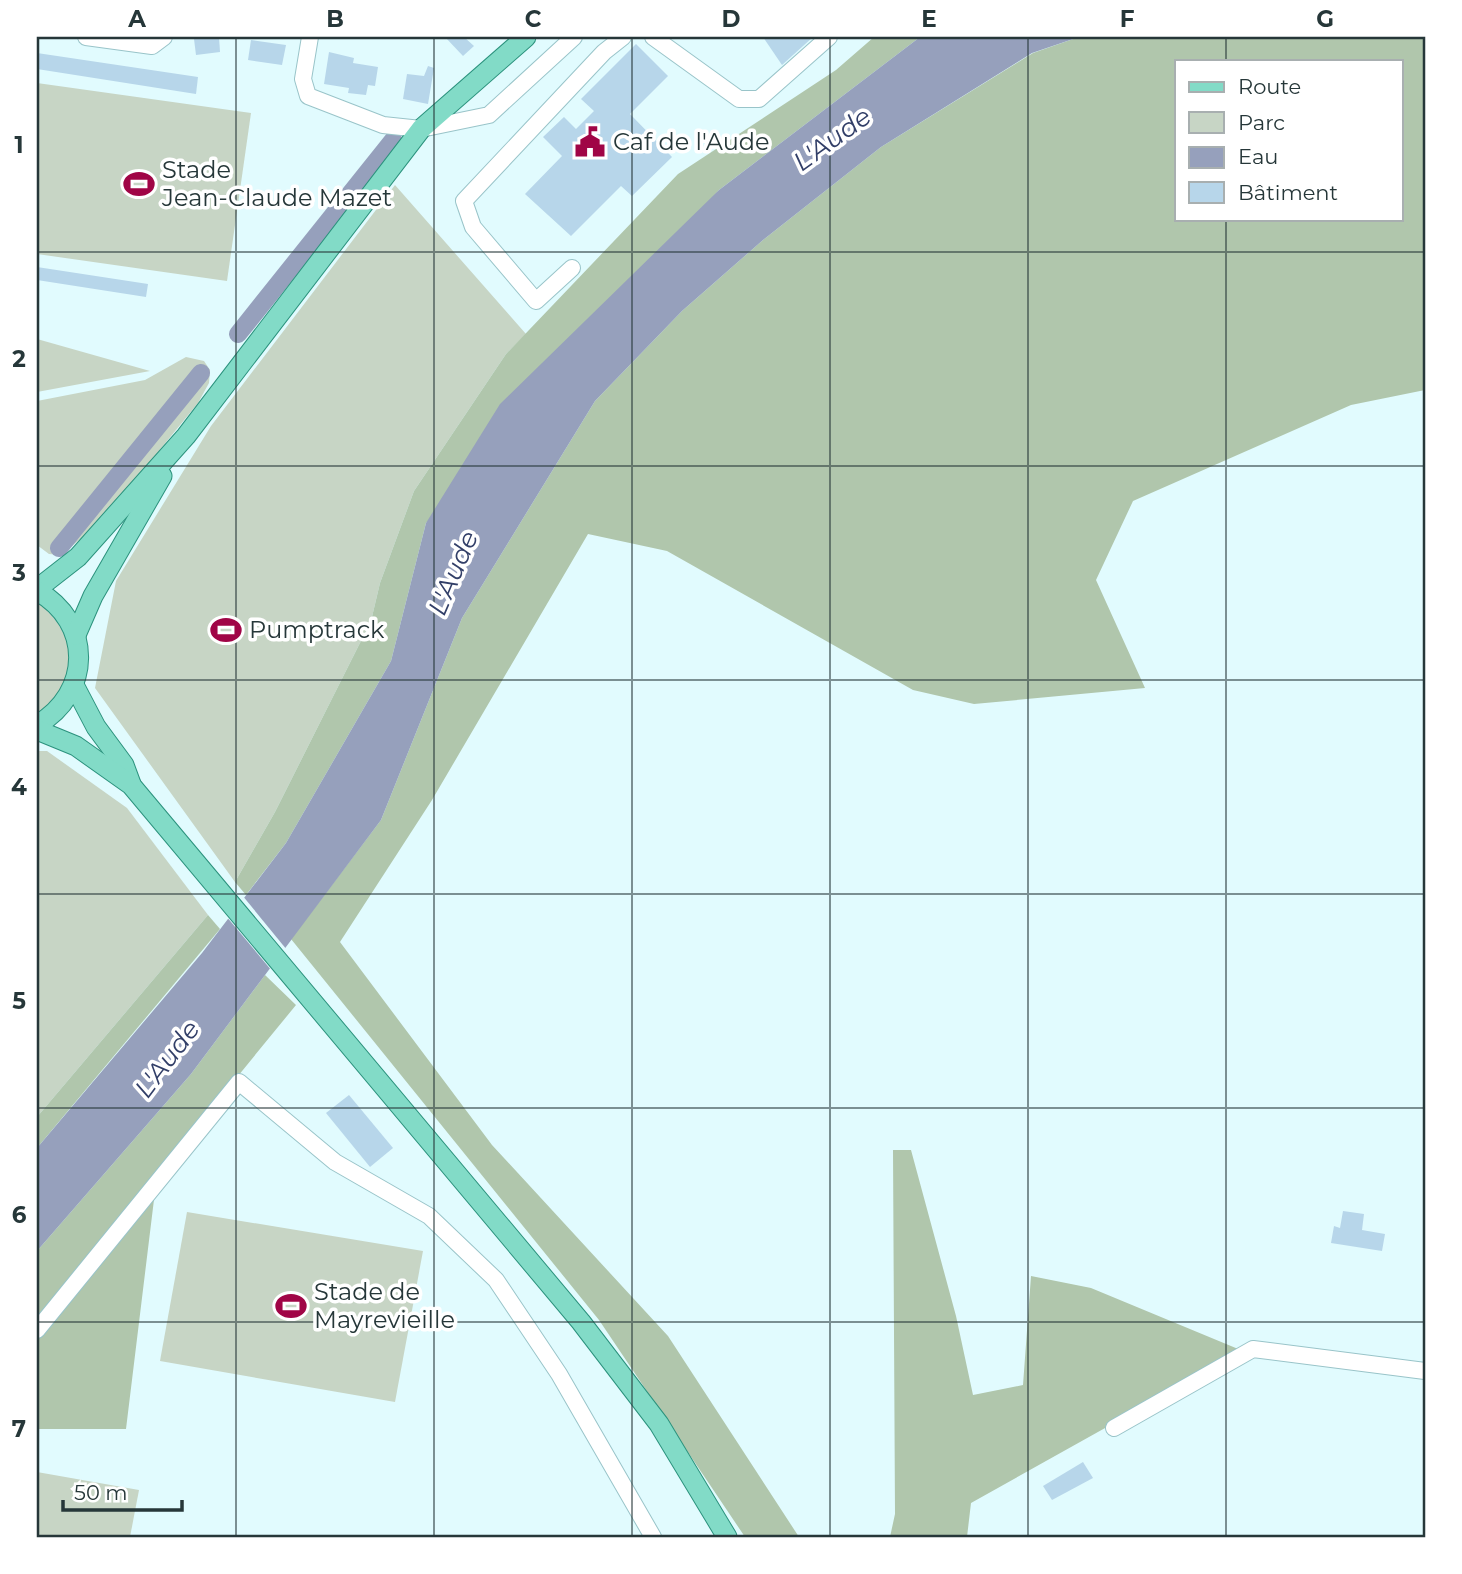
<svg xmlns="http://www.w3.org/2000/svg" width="1462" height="1574" font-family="Montserrat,sans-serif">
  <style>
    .green { fill: #c7d5c5 }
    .forest { fill: #b0c6ac; fill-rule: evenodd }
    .water { fill: #96a0bc }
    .pier { fill: #e1fbfe }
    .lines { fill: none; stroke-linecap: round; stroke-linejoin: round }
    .canal { stroke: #96a0bc; stroke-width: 18 }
    .building { fill: #b7d6ea }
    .minor-casing { stroke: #99c4c9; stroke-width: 18 }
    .major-casing { stroke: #2b927d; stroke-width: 21 }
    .minor { stroke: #fff; stroke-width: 16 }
    .major { stroke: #82dbc7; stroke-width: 19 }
    .grid { fill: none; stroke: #263739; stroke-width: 2; stroke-opacity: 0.55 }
    .labels { text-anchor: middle; stroke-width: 7; stroke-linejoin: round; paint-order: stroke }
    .poi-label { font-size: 24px; fill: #263739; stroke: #fff; text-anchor: start }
    .water-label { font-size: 26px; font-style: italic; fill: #323f68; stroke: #fff }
    .neatline { fill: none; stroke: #263739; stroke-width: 2.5 }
    .grid-label { font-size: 23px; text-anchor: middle; font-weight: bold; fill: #263739 }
  </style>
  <rect width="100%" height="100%" fill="#e1fbfe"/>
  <g class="green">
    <polygon points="37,83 251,113 227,281 37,254"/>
    <polygon points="395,185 526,334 506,354 414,491 380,583 371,621 275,812 235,882 95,688 116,581 211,426"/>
    <polygon points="37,339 150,371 37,392"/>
    <polygon points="186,357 204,361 210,370 209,383 198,403 127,490 89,532 61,555 49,554 37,545 37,401 145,380"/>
    <path d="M37,603c30,19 47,65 21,95 -6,6 -15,12 -21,18z"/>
    <polygon points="37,751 47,751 127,808 208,915 37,1117"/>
    <polygon points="187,1212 423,1251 395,1402 160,1361"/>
    <polygon points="37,1472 139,1490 130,1537 37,1537"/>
  </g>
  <g class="forest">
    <polygon points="874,37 920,37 719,190 426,523 391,661 286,843 246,895 235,882 275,812 371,621 380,583 414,491 506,354 678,174 836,70"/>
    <path d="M1079,37h346v353l-74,15 -218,96 -37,79 49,108 -171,16 -61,-14 -246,-139 -79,-17 -156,266 -92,142 152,203 176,191 131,201h-54l-146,-217 -308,-381 90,-119 81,-202 133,-217 87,-90 81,-71 118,-93 152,-94zM1177,61h224v158h-224z"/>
    <polygon points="208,915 220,929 37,1148 37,1117"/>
    <polygon points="265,975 296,1005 157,1175 126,1429 37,1429 37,1251 191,1074"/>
    <polygon points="893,1150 911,1150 956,1316 973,1395 1023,1385 1031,1276 1091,1288 1243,1351 971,1503 967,1537 890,1537 895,1514"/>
  </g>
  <polygon class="water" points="920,37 1079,37 1032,53 881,147 763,240 682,311 595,401 462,618 381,820 191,1074 37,1251 37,1148 202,953 286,843 391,661 426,523 500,404 719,190"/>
  <polygon class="pier" points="242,895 287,950 272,971 226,916"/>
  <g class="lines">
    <g class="canal">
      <polyline points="238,334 393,140"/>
      <polyline points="59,548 201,373"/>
    </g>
  </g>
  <g class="building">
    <polygon points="197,37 219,37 220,52 196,55 194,39"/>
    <polygon points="445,37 464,37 474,46 463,56"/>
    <polygon points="763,37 813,37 782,65"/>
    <polygon points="251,40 286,45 282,65 248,60"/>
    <polygon points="636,44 668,76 630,114 672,157 632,196 621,186 571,236 525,194 562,156 543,137 564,117 576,129 594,111 581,99"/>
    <polygon points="329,52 354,58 353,63 378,67 375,86 368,85 366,95 348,93 349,88 324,84"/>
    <polygon points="37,53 198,77 196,94 37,69"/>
    <polygon points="428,66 434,68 428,104 403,99 407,74 424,76"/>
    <polygon points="37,267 148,284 146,297 37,280"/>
    <polygon points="349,1095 393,1148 370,1167 326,1113"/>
    <polygon points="1343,1211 1364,1214 1362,1230 1385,1234 1382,1251 1331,1243 1334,1226 1340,1228"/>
    <polygon points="1083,1462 1093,1478 1052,1500 1043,1486"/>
  </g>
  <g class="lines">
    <g class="minor-casing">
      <g id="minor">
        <polyline points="86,37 152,46 164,37"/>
        <polyline points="310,37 303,79 308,96 383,125 421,129 489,115 574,37"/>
        <polyline points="653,37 739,99 759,99 829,37"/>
        <polyline points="572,268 536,301 473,227 464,201 604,52 623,37"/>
        <polyline points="37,1330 239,1082 335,1162 429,1216 496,1280 559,1374 653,1537"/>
        <polyline points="1114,1428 1253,1349 1425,1371"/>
      </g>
    </g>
    <g class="major-casing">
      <g id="major">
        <polyline points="37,589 78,557 186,436 421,129 526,37"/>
        <path d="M37,591c56,31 55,102 0,134"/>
        <polyline points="76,635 93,596 162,476"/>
        <polyline points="74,685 96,727 124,765 131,784"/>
        <polyline points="37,730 76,746 131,785 581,1322 659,1424 727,1537"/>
      </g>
    </g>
    <use href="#minor" class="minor"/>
    <use href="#major" class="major"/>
  </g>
  <path class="grid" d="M236,37v1500M434,37v1500M632,37v1500M830,37v1500M1028,37v1500M1226,37v24M1226,219v1318M37,252h1388M37,466h1388M37,680h1388M37,894h1388M37,1108h1388M37,1322h1388"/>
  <defs>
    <g id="civic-bare" transform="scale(2.415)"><path d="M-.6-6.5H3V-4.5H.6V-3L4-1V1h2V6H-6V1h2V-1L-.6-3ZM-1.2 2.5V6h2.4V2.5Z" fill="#a00546" stroke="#fff" stroke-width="2.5" paint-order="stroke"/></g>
    <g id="stadium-bare" transform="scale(2.415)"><path d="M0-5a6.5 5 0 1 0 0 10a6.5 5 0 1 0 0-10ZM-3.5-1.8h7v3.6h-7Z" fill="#a00546" stroke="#fff" stroke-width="2.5" paint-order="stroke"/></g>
  </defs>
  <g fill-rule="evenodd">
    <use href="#civic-bare" x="590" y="142"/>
    <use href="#stadium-bare" x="139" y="184"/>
    <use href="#stadium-bare" x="226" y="630"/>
    <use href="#stadium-bare" x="291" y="1306"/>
  </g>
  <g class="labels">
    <g class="poi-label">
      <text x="613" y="150">Caf de l'Aude</text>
      <text x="162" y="178">Stade<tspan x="162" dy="28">Jean-Claude Mazet</tspan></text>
      <text x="249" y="638">Pumptrack</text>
      <text x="314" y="1300">Stade de<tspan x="314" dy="28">Mayrevieille</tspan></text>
    </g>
    <g class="water-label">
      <text transform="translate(832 139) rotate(-36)" y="9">L'Aude</text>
      <text transform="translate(453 573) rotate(-67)" y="9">L'Aude</text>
      <text transform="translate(167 1059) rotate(-53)" y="9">L'Aude</text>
    </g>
  </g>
  <rect width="1462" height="1574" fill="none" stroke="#ffffff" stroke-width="77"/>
  <rect x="1175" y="60" width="228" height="161" fill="#ffffff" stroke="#a8afb0" stroke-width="2"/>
  <rect x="1189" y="82" width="35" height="10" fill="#82dbc7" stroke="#a8afb0" stroke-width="2"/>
  <text x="1238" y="94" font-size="21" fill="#263739">Route</text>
  <rect x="1189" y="112" width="35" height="21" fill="#c7d5c5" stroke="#a8afb0" stroke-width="2"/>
  <text x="1238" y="130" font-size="21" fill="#263739">Parc</text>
  <rect x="1189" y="147" width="35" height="21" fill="#96a0bc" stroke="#a8afb0" stroke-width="2"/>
  <text x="1238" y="164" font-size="21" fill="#263739">Eau</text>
  <rect x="1189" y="182" width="35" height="21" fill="#b7d6ea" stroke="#a8afb0" stroke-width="2"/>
  <text x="1238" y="200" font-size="21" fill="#263739">Bâtiment</text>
  <path d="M63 1500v10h119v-10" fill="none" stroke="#263739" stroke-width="3.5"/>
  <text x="74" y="1500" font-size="21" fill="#263739" stroke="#ffffff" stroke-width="5" paint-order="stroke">50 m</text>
  <rect x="38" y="38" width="1386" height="1498" class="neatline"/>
  <g class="grid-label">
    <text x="137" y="27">A</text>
    <text x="335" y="27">B</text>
    <text x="533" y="27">C</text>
    <text x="731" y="27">D</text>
    <text x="929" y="27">E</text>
    <text x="1127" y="27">F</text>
    <text x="1325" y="27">G</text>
    <text x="19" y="153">1</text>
    <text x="19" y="367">2</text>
    <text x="19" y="581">3</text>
    <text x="19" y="795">4</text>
    <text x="19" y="1009">5</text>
    <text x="19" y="1223">6</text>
    <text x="19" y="1437">7</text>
  </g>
</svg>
